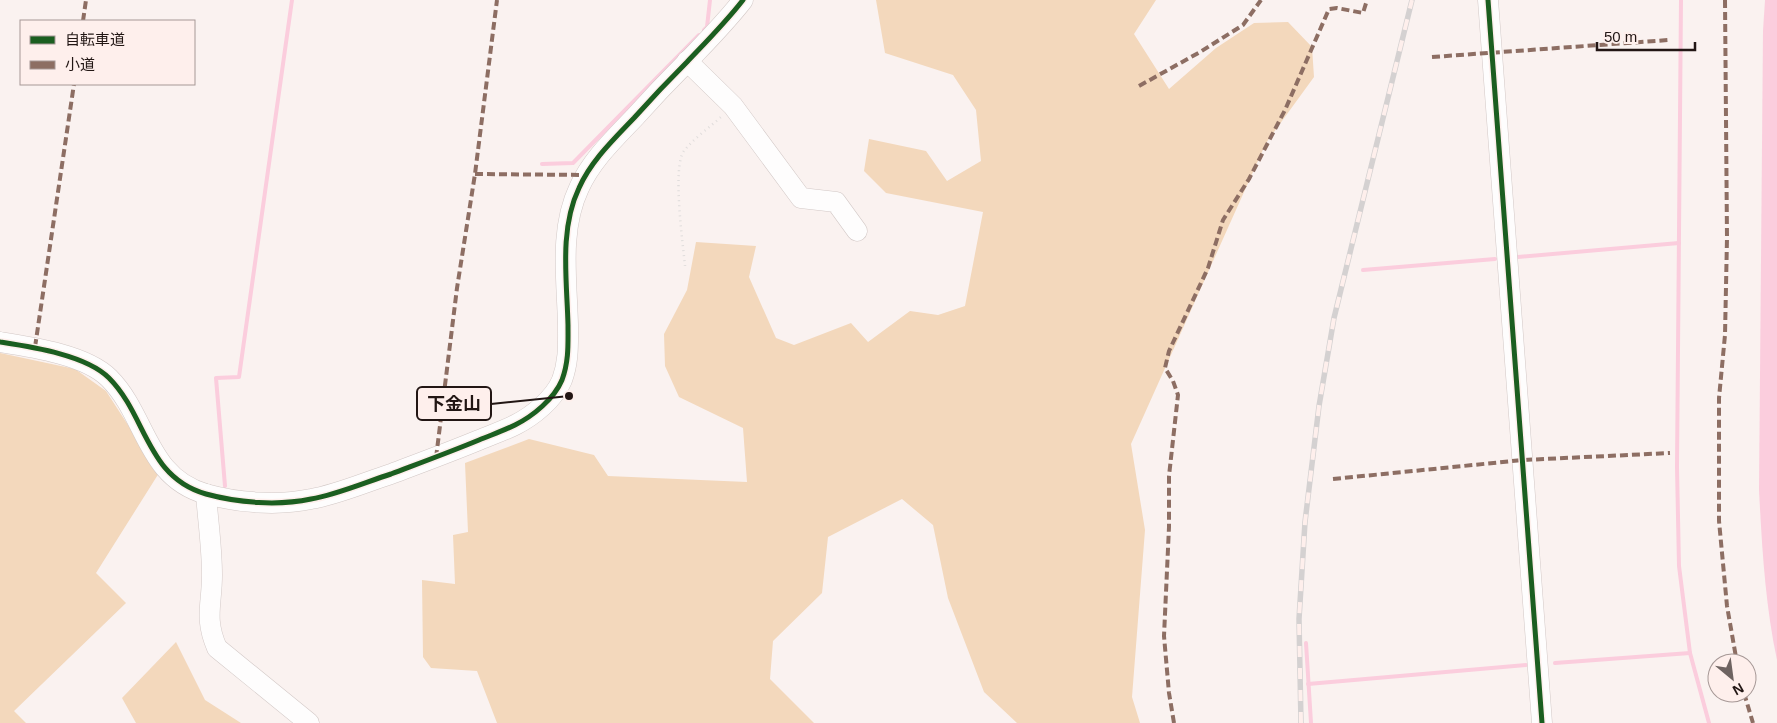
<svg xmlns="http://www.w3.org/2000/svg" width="1777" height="723" font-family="Helvetica,'Noto Sans JP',sans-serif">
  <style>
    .green { fill: #f3d8bc }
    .water { fill: #fbcddd }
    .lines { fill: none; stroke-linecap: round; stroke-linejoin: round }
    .stream { stroke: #fbcddd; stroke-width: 4 }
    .minor-casing { stroke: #d2c8c6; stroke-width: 21 }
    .path { stroke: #e0dddc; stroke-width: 2.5; stroke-dasharray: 1 4; stroke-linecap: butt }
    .minor { stroke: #fefdfd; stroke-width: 20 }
    .rail-casing { stroke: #d4d1d1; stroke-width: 5.5 }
    .rail { stroke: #feefec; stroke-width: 4; stroke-dasharray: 11; stroke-linecap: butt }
    .quiet { stroke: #8d6e63; stroke-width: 4; stroke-dasharray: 8 4; stroke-linecap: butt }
    .cycleway-casing { stroke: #feefec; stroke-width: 8 }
    .cycleway { stroke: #1b5e20; stroke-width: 5 }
    .leader { fill: none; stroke: #221614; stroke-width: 2 }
    .callout-dot { fill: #221614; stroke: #feefec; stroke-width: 2 }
    .callout { fill: #feefec; stroke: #221614; stroke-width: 2 }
    .callout-label { font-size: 18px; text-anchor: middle; font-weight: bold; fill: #221614 }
  </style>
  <rect width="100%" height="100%" fill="#faf2f0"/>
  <g class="green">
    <polygon points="876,0 1156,0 1134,34 1169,89 1216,48 1254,23 1288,22 1312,47 1314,77 1266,143 1131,444 1145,530 1132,697 1140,723 1017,723 984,692 948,598 933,525 902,499 828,537 822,593 773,641 770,679 814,723 497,723 477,671 431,668 423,657 422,580 455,584 453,535 468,532 465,463 529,439 594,455 608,476 747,482 743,428 679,397 665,366 664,334 687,290 696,242 756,246 749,277 776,338 794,345 851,323 868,342 910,311 938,315 965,306 983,212 886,193 864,171 869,139 926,151 947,181 981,161 976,110 953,75 885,53"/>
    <polygon points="0,353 75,369 106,391 159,473 96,573 126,603 14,711 26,723 0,723"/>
    <polygon points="176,642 205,700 241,723 136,723 122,698"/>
  </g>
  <path class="water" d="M1765,0h12v660c-12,-56 -15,-113 -18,-170l4,-459z"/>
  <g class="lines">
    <g class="stream">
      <polyline points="1681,0 1677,467 1679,566 1690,653 1709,723"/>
      <polyline points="704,30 707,27 710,0"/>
      <polyline points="542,164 573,163 699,35"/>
      <polyline points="1518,257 1679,243"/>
      <polyline points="1363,270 1495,259"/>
      <polyline points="225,486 216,378 239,377 292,0"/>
      <polyline points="1306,643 1311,723"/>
      <polyline points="1555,663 1690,653"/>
      <polyline points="1308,684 1526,665"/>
    </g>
    <g class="minor-casing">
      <g id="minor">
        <polyline points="1488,0 1542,723"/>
        <polyline points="687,61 733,106 801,198 836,202 857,231"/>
        <path d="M0,342c32,5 86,13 109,36 38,38 37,99 97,116 33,9 72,12 105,5 25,-4 55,-17 80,-25 29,-11 59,-22 88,-34 12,-5 24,-9 36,-15 18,-9 39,-26 47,-45 7,-19 6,-36 6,-55 -1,-45 -9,-95 11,-137 12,-27 34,-48 55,-70 17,-19 35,-38 53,-56 19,-20 39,-40 56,-62"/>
        <path d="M206,494c2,27 6,54 6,81 0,30 -8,43 5,73l92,75"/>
      </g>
    </g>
    <path class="path" d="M685,266c-2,-22 -13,-99 -1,-115 7,-10 27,-25 37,-34"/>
    <use href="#minor" class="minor"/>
    <g class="rail-casing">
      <polyline id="rail" points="1301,723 1299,619 1305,522 1319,406 1334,318 1412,0"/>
    </g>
    <use href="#rail" class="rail"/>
    <g class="quiet">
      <polyline points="1725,0 1727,238 1725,335 1719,398 1719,521 1727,606 1737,663"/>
      <polyline points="83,21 86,0"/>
      <polyline points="1432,57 1669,40"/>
      <polyline points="1139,86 1200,52 1243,25 1261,0"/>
      <polyline points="475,174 586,175"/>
      <polyline points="35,347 74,84"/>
      <polyline points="436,458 457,288 475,174 497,0"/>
      <polyline points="1333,479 1523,460 1670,453"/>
      <polyline points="1744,693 1753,723"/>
      <polyline points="1174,723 1169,693 1164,636 1169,527 1169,476 1178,395 1173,381 1165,368 1169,351 1208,268 1223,220 1249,179 1285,110 1329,9 1337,8 1363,13 1367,0"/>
    </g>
    <g class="cycleway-casing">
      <g id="cycleway">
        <polyline points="1488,0 1542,723"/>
        <path d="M0,342c32,5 86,13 109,36 38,38 37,99 97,116 33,9 72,12 105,5 25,-4 55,-17 80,-25 29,-11 59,-22 88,-34 12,-5 24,-9 36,-15 18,-9 39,-26 47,-45 7,-19 6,-36 6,-55 -1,-45 -9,-95 11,-137 12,-27 34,-48 55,-70 17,-19 35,-38 53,-56 19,-20 39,-40 56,-62"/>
      </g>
    </g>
    <use href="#cycleway" class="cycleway"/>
  </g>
  <path class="leader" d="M569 396L491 404"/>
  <circle class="callout-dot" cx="569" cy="396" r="5"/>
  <rect class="callout" x="417" y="387" width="74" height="33" rx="5"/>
  <g class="callout-label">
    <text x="454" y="410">下金山</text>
  </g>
  <rect x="20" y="20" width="175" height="65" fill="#feefec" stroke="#a69896"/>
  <rect x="30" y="36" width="25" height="8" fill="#1b5e20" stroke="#a69896"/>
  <text x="65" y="45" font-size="15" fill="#221614">自転車道</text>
  <rect x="30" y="61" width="25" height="8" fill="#8d6e63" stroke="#a69896"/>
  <text x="65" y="70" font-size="15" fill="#221614">小道</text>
  <g transform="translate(1732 678) rotate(151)"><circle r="24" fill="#feefec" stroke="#a69896"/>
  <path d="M0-4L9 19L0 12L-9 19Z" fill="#6e6361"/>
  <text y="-8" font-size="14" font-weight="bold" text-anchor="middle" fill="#221614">N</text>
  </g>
  <path d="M1597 42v8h98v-8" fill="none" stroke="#221614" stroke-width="2.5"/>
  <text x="1604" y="42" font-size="15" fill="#221614" stroke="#feefec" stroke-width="4" paint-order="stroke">50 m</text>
</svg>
